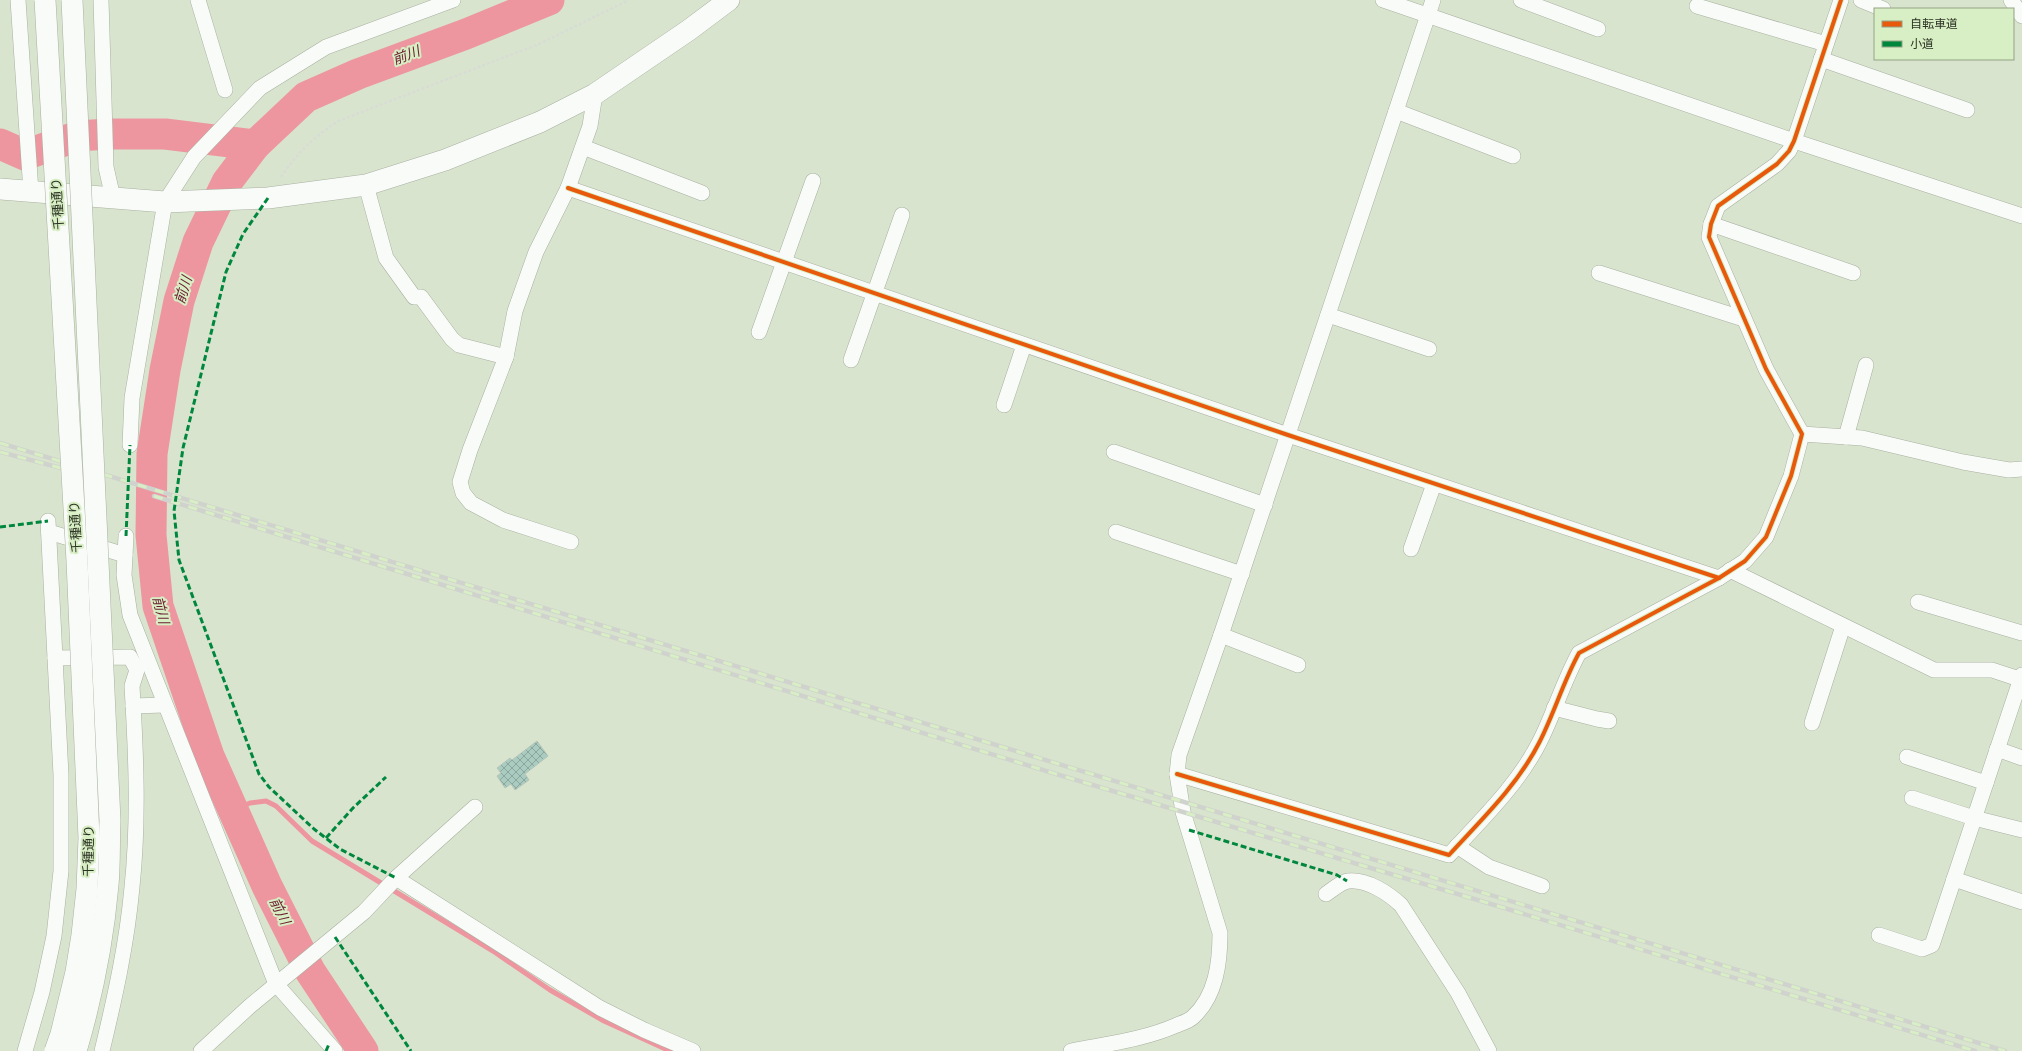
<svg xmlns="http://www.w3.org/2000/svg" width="2022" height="1051" font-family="'DejaVu Sans','Noto Sans JP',sans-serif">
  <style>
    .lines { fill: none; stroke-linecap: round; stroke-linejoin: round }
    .stream { stroke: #ed96a0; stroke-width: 5 }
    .river { stroke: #ed96a0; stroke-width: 31 }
    .building { fill: url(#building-cross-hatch); stroke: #b5c5ba }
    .street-casing { stroke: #a8b1a0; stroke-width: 16 }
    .secondary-casing { stroke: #a8b1a0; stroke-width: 22 }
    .path { stroke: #d7dcd4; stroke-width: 2.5; stroke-dasharray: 3 2; stroke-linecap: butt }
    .street { stroke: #f9fbf8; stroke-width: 15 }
    .secondary { stroke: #f9fbf8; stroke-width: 21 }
    .rail-casing { stroke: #d0d3cd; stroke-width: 4.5 }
    .rail { stroke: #d8eec4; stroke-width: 3; stroke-dasharray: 9; stroke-linecap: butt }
    .secondary-bridge-casing { stroke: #a8b1a0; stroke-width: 22; stroke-linecap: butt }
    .secondary-bridge { stroke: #f9fbf8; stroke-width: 21 }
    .quiet { stroke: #00873e; stroke-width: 3; stroke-dasharray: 6 3; stroke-linecap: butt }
    .cycleway-casing { stroke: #d8eec4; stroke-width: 6 }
    .cycleway { stroke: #e8590c; stroke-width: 4 }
    .labels { text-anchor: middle; stroke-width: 4; stroke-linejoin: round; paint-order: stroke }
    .street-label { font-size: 13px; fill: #2b3323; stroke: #d8eec4 }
    .water-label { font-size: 14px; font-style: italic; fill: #6a192e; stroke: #d8eec4 }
  </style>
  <defs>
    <pattern id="building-cross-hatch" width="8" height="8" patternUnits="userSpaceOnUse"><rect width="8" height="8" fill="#aaccc0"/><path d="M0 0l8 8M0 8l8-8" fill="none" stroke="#8ba69c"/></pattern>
  </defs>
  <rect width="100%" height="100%" fill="#d9e4ce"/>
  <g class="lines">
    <g class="stream">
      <polyline points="233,810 250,803 266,801 276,806 312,841 493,951 550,990 604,1021 670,1051"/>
      <polyline points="349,1031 350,1051"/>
    </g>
    <g class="river">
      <polyline points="0,144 25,155 78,136 108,134 165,134 255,145"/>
      <polyline points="363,1051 310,971 267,886 209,756 158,606 151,535 152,454 165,370 179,301 198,242 227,182 255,145 306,97 358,74 466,34 549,0"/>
    </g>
  </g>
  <polygon class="building" points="537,741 548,756 525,774 529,780 515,790 511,784 505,788 497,776 501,773 497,768 510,758 512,760"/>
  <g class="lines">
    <g class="street-casing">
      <g id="street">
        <polyline points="18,0 31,192"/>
        <polyline points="101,0 106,167 113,198"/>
        <polyline points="198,0 225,90"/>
        <polyline points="1383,0 1794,141 2022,216"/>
        <polyline points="1521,0 1598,29"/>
        <polyline points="1861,0 1883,9"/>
        <polyline points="2011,0 2022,16"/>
        <polyline points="1697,6 1826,44"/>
        <polyline points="1821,59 1967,110"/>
        <polyline points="1396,111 1513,156"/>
        <polyline points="583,147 702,193"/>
        <polyline points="366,185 386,258 414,297 421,297 452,339 459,345 506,357"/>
        <polyline points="568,188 1288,435 1719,578"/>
        <polyline points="1711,224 1853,273"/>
        <polyline points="1599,273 1744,319"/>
        <polyline points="1328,315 1429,349"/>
        <polyline points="759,332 813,181"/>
        <polyline points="851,360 902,215"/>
        <polyline points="1004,405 1024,345"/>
        <polyline points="1802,434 1862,438 1963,462 2009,470 2022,469"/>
        <polyline points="1846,437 1866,365"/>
        <polyline points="130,445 132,398 165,202 194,157 260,88 326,47 453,0"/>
        <polyline points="1114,452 1265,505"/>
        <polyline points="49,532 125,555"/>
        <polyline points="1116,532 1242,574"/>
        <polyline points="126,536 124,575 130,615 276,984 335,1051"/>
        <polyline points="571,542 503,520 471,503 463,493 460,482 470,450 506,357 515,311 536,252 568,188 590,126 595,94"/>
        <polyline points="1411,549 1434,484"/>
        <polyline points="1730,570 1934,670 1992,670 2022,680"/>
        <polyline points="1918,602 2022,633"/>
        <polyline points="1221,635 1298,665"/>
        <path d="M55,658l75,-1 7,13 -5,16c4,67 7,134 0,201 -5,56 -17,110 -30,164"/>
        <polyline points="133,706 164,705"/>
        <polyline points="1554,708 1597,719 1609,721"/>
        <polyline points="1812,723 1843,626"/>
        <polyline points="1997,749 2022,758"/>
        <polyline points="1907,757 1986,783"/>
        <path d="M1177,774l272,81c32,-35 68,-69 90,-112 15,-29 24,-61 40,-90l140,-75 26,-17 21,-24 25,-61 11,-42 -36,-65 -57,-132 2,-13 7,-18 59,-42 12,-13 5,-10 47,-141"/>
        <polyline points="1912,798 1974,818 2022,830"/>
        <polyline points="1457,846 1489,867 1542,886"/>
        <polyline points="396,878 600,1008 644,1030 693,1051"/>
        <polyline points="1954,879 2022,902"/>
        <path d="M1326,894c6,-4 15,-12 22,-13 19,-2 40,12 53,24l57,88 31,58"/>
        <polyline points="1879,935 1922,949 1932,945 2022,675"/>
        <polyline points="25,1051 42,992 54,936 61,871 61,775 48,521"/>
        <polyline points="201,1051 250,1006 364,912 396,878 475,807"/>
        <path d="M1071,1051c35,-7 72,-11 106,-26 5,-2 12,-4 16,-8 23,-21 27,-54 27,-84l-37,-121 -6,-38 2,-19 42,-120 212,-635"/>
      </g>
    </g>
    <g class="secondary-casing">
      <polyline id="secondary" points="0,189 165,202 268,198 366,185 445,160 540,122 595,94 689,30 729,0"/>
    </g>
    <path class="path" d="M281,177c16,-24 33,-40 57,-56l201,-77 90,-44"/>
    <use href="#street" class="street"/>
    <use href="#secondary" class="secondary"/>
    <g class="rail-casing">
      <g id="rail">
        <polyline points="0,443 2005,1051"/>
        <polyline points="0,452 99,478"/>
        <polyline points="154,496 1056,774 1501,907 1975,1051"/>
      </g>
    </g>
    <use href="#rail" class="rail"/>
    <g class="secondary-bridge-casing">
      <g id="secondary-bridge">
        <polyline points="45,0 77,561 89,838 87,889 82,935 76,972 61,1034 55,1051"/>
        <path d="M72,0l38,821c-1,21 0,43 -2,64 -5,57 -16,112 -32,166"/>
      </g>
    </g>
    <use href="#secondary-bridge" class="secondary-bridge"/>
    <g class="quiet">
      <polyline points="268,198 243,234 226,272 183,448 174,511 179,560 259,774 269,787 314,829 340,849 396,878"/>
      <polyline points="0,527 48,521"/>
      <polyline points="126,536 130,445"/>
      <polyline points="1189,830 1337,875 1347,881"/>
      <polyline points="326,838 353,808 386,777"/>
      <polyline points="335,937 411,1051"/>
      <polyline points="326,1051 329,1044"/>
    </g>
    <g class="cycleway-casing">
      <g id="cycleway">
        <polyline points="568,188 1288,435 1719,578"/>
        <path d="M1177,774l272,81c32,-35 68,-69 90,-112 15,-29 24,-61 40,-90l140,-75 26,-17 21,-24 25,-61 11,-42 -36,-65 -57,-132 2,-13 7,-18 59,-42 12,-13 5,-10 47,-141"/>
      </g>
    </g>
    <use href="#cycleway" class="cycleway"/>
  </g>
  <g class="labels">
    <g class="street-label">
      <text transform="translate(57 204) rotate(-93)" y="5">千種通り</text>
      <text transform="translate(75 527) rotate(-93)" y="5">千種通り</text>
      <text transform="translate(88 851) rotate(-89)" y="5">千種通り</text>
    </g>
    <g class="water-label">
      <text transform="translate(406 55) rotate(-21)" y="5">前川</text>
      <text transform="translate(183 290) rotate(-73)" y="5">前川</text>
      <text transform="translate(161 610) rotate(76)" y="5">前川</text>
      <text transform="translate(280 911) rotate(63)" y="5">前川</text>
    </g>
  </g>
  <rect x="1874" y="8" width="140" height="52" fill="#d8eec4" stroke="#93a384"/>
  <rect x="1882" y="21" width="20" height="6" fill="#e8590c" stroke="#93a384"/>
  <text x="1910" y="28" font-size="12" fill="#2b3323">自転車道</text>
  <rect x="1882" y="41" width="20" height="6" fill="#00873e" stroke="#93a384"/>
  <text x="1910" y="48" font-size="12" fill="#2b3323">小道</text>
</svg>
